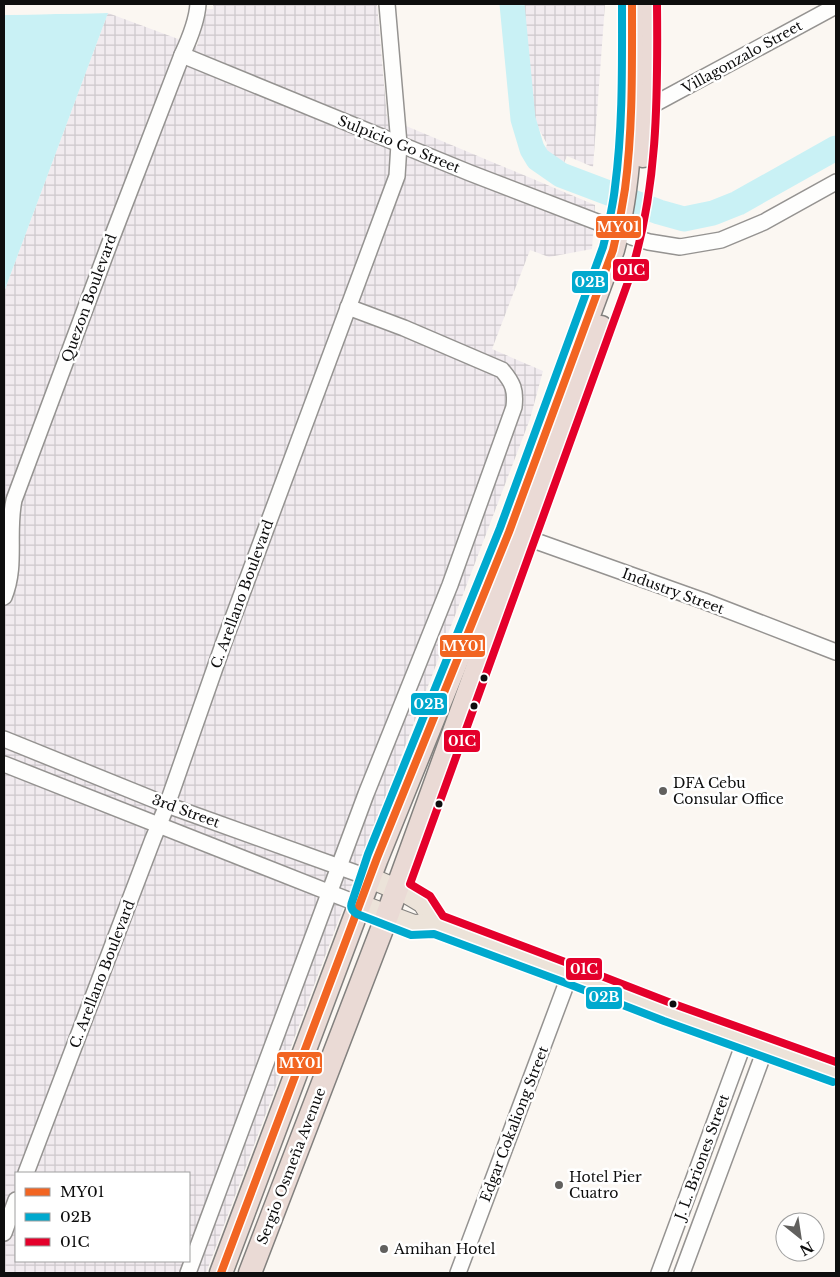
<svg xmlns="http://www.w3.org/2000/svg" width="840" height="1277" font-family="'Libre Baskerville',serif">
  <style>
    .industrial { fill: url(#industrial-grid); fill-rule: evenodd }
    .water { fill: #c9f1f5 }
    .pier { fill: #fbf7f2 }
    .lines { fill: none; stroke-linecap: round; stroke-linejoin: round }
    .river { stroke: #c9f1f5; stroke-width: 25 }
    .minor-casing { stroke: #959391; stroke-width: 18 }
    .major-casing { stroke: #82807e; stroke-width: 22 }
    .highway-casing { stroke: #82807e; stroke-width: 25 }
    .minor { stroke: #fefefd; stroke-width: 15 }
    .major { stroke: #ece3d9; stroke-width: 20 }
    .highway { stroke: #eadad5; stroke-width: 22 }
    .bus-1-casing { stroke: #fff; stroke-width: 11 }
    .bus-2-casing { stroke: #fff; stroke-width: 11 }
    .bus-3-casing { stroke: #fff; stroke-width: 11 }
    .bus-1 { stroke: #f26522; stroke-width: 8 }
    .bus-2 { stroke: #00a9ce; stroke-width: 8 }
    .bus-3 { stroke: #e4002b; stroke-width: 8 }
    .bus-dot { fill: #0e0e0e; stroke: #fff; stroke-width: 2 }
    .poi-dot { fill: #61605e; stroke: #fff; stroke-width: 2 }
    .labels { text-anchor: middle; stroke-width: 5; stroke-linejoin: round; paint-order: stroke }
    .street-label { font-size: 14px; fill: #0e0e0e; stroke: #fff }
    .poi-label { font-size: 14px; fill: #0e0e0e; stroke: #fff; text-anchor: start }
    .line-badge { stroke: #fff; stroke-width: 2 }
    .badge-label { font-size: 14px; text-anchor: middle; font-weight: bold; fill: #fff }
  </style>
  <defs>
    <pattern id="industrial-grid" width="8" height="8" patternUnits="userSpaceOnUse" patternTransform="scale(1.25)"><rect width="8" height="8" fill="#f1ebef"/><path d="M0 4h8M4 0v8" fill="none" stroke="#cdc8cc"/></pattern>
  </defs>
  <rect width="100%" height="100%" fill="#fbf7f2"/>
  <g class="industrial">
    <path d="M213,4h164l10,114 208,87 -3,44 -43,8 -19,-7 -38,99 51,22 -13,48 -194,508 -130,346h-202v-981l104,-279 89,33 10,-37h6zM16,1173h173v88h-173z"/>
    <polygon points="522,4 605,4 593,167 567,156 556,182 539,173 547,144 532,116"/>
  </g>
  <polygon class="water" points="108,13 4,292 4,15"/>
  <polygon class="pier" points="109,10 108,13 4,15 4,13"/>
  <g class="lines">
    <polyline class="river" points="512,4 523,119 532,149 538,159 561,175 659,212 684,219 713,213 738,203 836,148"/>
    <g class="minor-casing">
      <g id="minor">
        <polyline points="182,55 470,173 618,230 632,237 649,242 680,247 721,240 764,222 836,182"/>
        <polyline points="647,108 836,6"/>
        <polyline points="516,534 704,601 836,652"/>
        <path d="M4,597c13,-31 3,-65 10,-97l95,-255 73,-190c7,-15 15,-34 16,-51"/>
        <polyline points="4,739 167,805 370,878"/>
        <polyline points="4,764 361,905"/>
        <polyline points="26,1173 153,839 167,805 224,642 397,176 399,144 387,4"/>
        <polyline points="4,1233 16,1200"/>
        <path d="M188,1273l178,-479 84,-209 64,-178c2,-17 -1,-24 -12,-37l-98,-42 -56,-21"/>
        <polyline points="458,1273 570,974"/>
        <polyline points="659,1273 745,1040"/>
        <polyline points="682,1273 766,1047"/>
      </g>
    </g>
    <g class="major-casing">
      <g id="major">
        <polyline points="370,878 408,894 423,903 436,924"/>
        <polyline points="361,905 414,925 436,924 570,974 667,1012 836,1073"/>
      </g>
    </g>
    <g class="highway-casing">
      <g id="highway">
        <polyline points="643,156 647,108 647,4"/>
        <path d="M221,1273l156,-415 132,-326 104,-282c22,-80 18,-164 19,-246"/>
        <polyline points="250,1273 387,916 601,327"/>
      </g>
    </g>
    <use href="#minor" class="minor"/>
    <use href="#major" class="major"/>
    <use href="#highway" class="highway"/>
    <g class="bus-1-casing">
      <path id="bus-1" d="M221,1273l156,-415 132,-326 104,-282c5,-20 9,-40 12,-61 8,-61 7,-123 7,-185"/>
    </g>
    <g class="bus-2-casing">
      <path id="bus-2" d="M622,4c0,61 1,122 -7,183 -2,20 -7,40 -12,60l-103,281 -132,326 -16,48c-2,5 0,9 5,12l54,21 23,-1 132,49 98,38 169,61"/>
    </g>
    <g class="bus-3-casing">
      <path id="bus-3" d="M657,4c1,93 1,189 -29,278l-218,602 20,12 13,20 130,49 98,38 165,59"/>
    </g>
    <use href="#bus-1" class="bus-1"/>
    <use href="#bus-2" class="bus-2"/>
    <use href="#bus-3" class="bus-3"/>
  </g>
  <g class="bus-dot">
    <circle cx="484" cy="678" r="4.5"/>
    <circle cx="474" cy="706" r="4.5"/>
    <circle cx="439" cy="804" r="4.5"/>
    <circle cx="673" cy="1004" r="4.5"/>
  </g>
  <g class="poi-dot">
    <circle cx="663" cy="791" r="5"/>
    <circle cx="559" cy="1185" r="5"/>
    <circle cx="384" cy="1249" r="5"/>
  </g>
  <g class="labels">
    <g class="street-label">
      <text transform="translate(742 57) rotate(-29)" y="5">Villagonzalo Street</text>
      <text transform="translate(399 144) rotate(22)" y="5">Sulpicio Go Street</text>
      <text transform="translate(89 298) rotate(-70)" y="5">Quezon Boulevard</text>
      <text transform="translate(673 591) rotate(20)" y="5">Industry Street</text>
      <text transform="translate(242 594) rotate(-70)" y="5">C. Arellano Boulevard</text>
      <text transform="translate(186 811) rotate(20)" y="5">3rd Street</text>
      <text transform="translate(102 974) rotate(-69)" y="5">C. Arellano Boulevard</text>
      <text transform="translate(514 1124) rotate(-69)" y="5">Edgar Cokaliong Street</text>
      <text transform="translate(702 1157) rotate(-70)" y="5">J. L. Briones Street</text>
      <text transform="translate(291 1166) rotate(-69)" y="5">Sergio Osmeña Avenue</text>
    </g>
    <g class="poi-label">
      <text x="673" y="788">DFA Cebu<tspan x="673" dy="16">Consular Office</tspan></text>
      <text x="569" y="1182">Hotel Pier<tspan x="569" dy="16">Cuatro</tspan></text>
      <text x="394" y="1254">Amihan Hotel</text>
    </g>
  </g>
  <g class="line-badge">
    <rect x="595" y="215" width="47" height="24" rx="5" fill="#f26522"/>
    <rect x="612" y="258" width="38" height="24" rx="5" fill="#e4002b"/>
    <rect x="571" y="270" width="38" height="24" rx="5" fill="#00a9ce"/>
    <rect x="439" y="634" width="47" height="24" rx="5" fill="#f26522"/>
    <rect x="410" y="692" width="38" height="24" rx="5" fill="#00a9ce"/>
    <rect x="443" y="729" width="38" height="24" rx="5" fill="#e4002b"/>
    <rect x="565" y="957" width="38" height="24" rx="5" fill="#e4002b"/>
    <rect x="585" y="986" width="38" height="24" rx="5" fill="#00a9ce"/>
    <rect x="276" y="1051" width="47" height="24" rx="5" fill="#f26522"/>
  </g>
  <g class="badge-label">
    <text x="618" y="232">MY01</text>
    <text x="631" y="275">01C</text>
    <text x="590" y="287">02B</text>
    <text x="463" y="651">MY01</text>
    <text x="429" y="709">02B</text>
    <text x="462" y="746">01C</text>
    <text x="584" y="974">01C</text>
    <text x="604" y="1002">02B</text>
    <text x="300" y="1068">MY01</text>
  </g>
  <rect width="840" height="1277" fill="none" stroke="#0e0e0e" stroke-width="10"/>
  <rect x="15" y="1172" width="175" height="90" fill="#ffffff" stroke="#9f9f9f"/>
  <rect x="25" y="1188" width="25" height="8" fill="#f26522" stroke="#9f9f9f"/>
  <text x="60" y="1197" font-size="15" fill="#0e0e0e">MY01</text>
  <rect x="25" y="1213" width="25" height="8" fill="#00a9ce" stroke="#9f9f9f"/>
  <text x="60" y="1222" font-size="15" fill="#0e0e0e">02B</text>
  <rect x="25" y="1238" width="25" height="8" fill="#e4002b" stroke="#9f9f9f"/>
  <text x="60" y="1247" font-size="15" fill="#0e0e0e">01C</text>
  <g transform="translate(800 1237) rotate(150)"><circle r="24" fill="#ffffff" stroke="#9f9f9f"/>
  <path d="M0-4L9 19L0 12L-9 19Z" fill="#61605e"/>
  <text y="-8" font-size="14" font-weight="bold" text-anchor="middle" fill="#0e0e0e">N</text>
  </g>
</svg>
